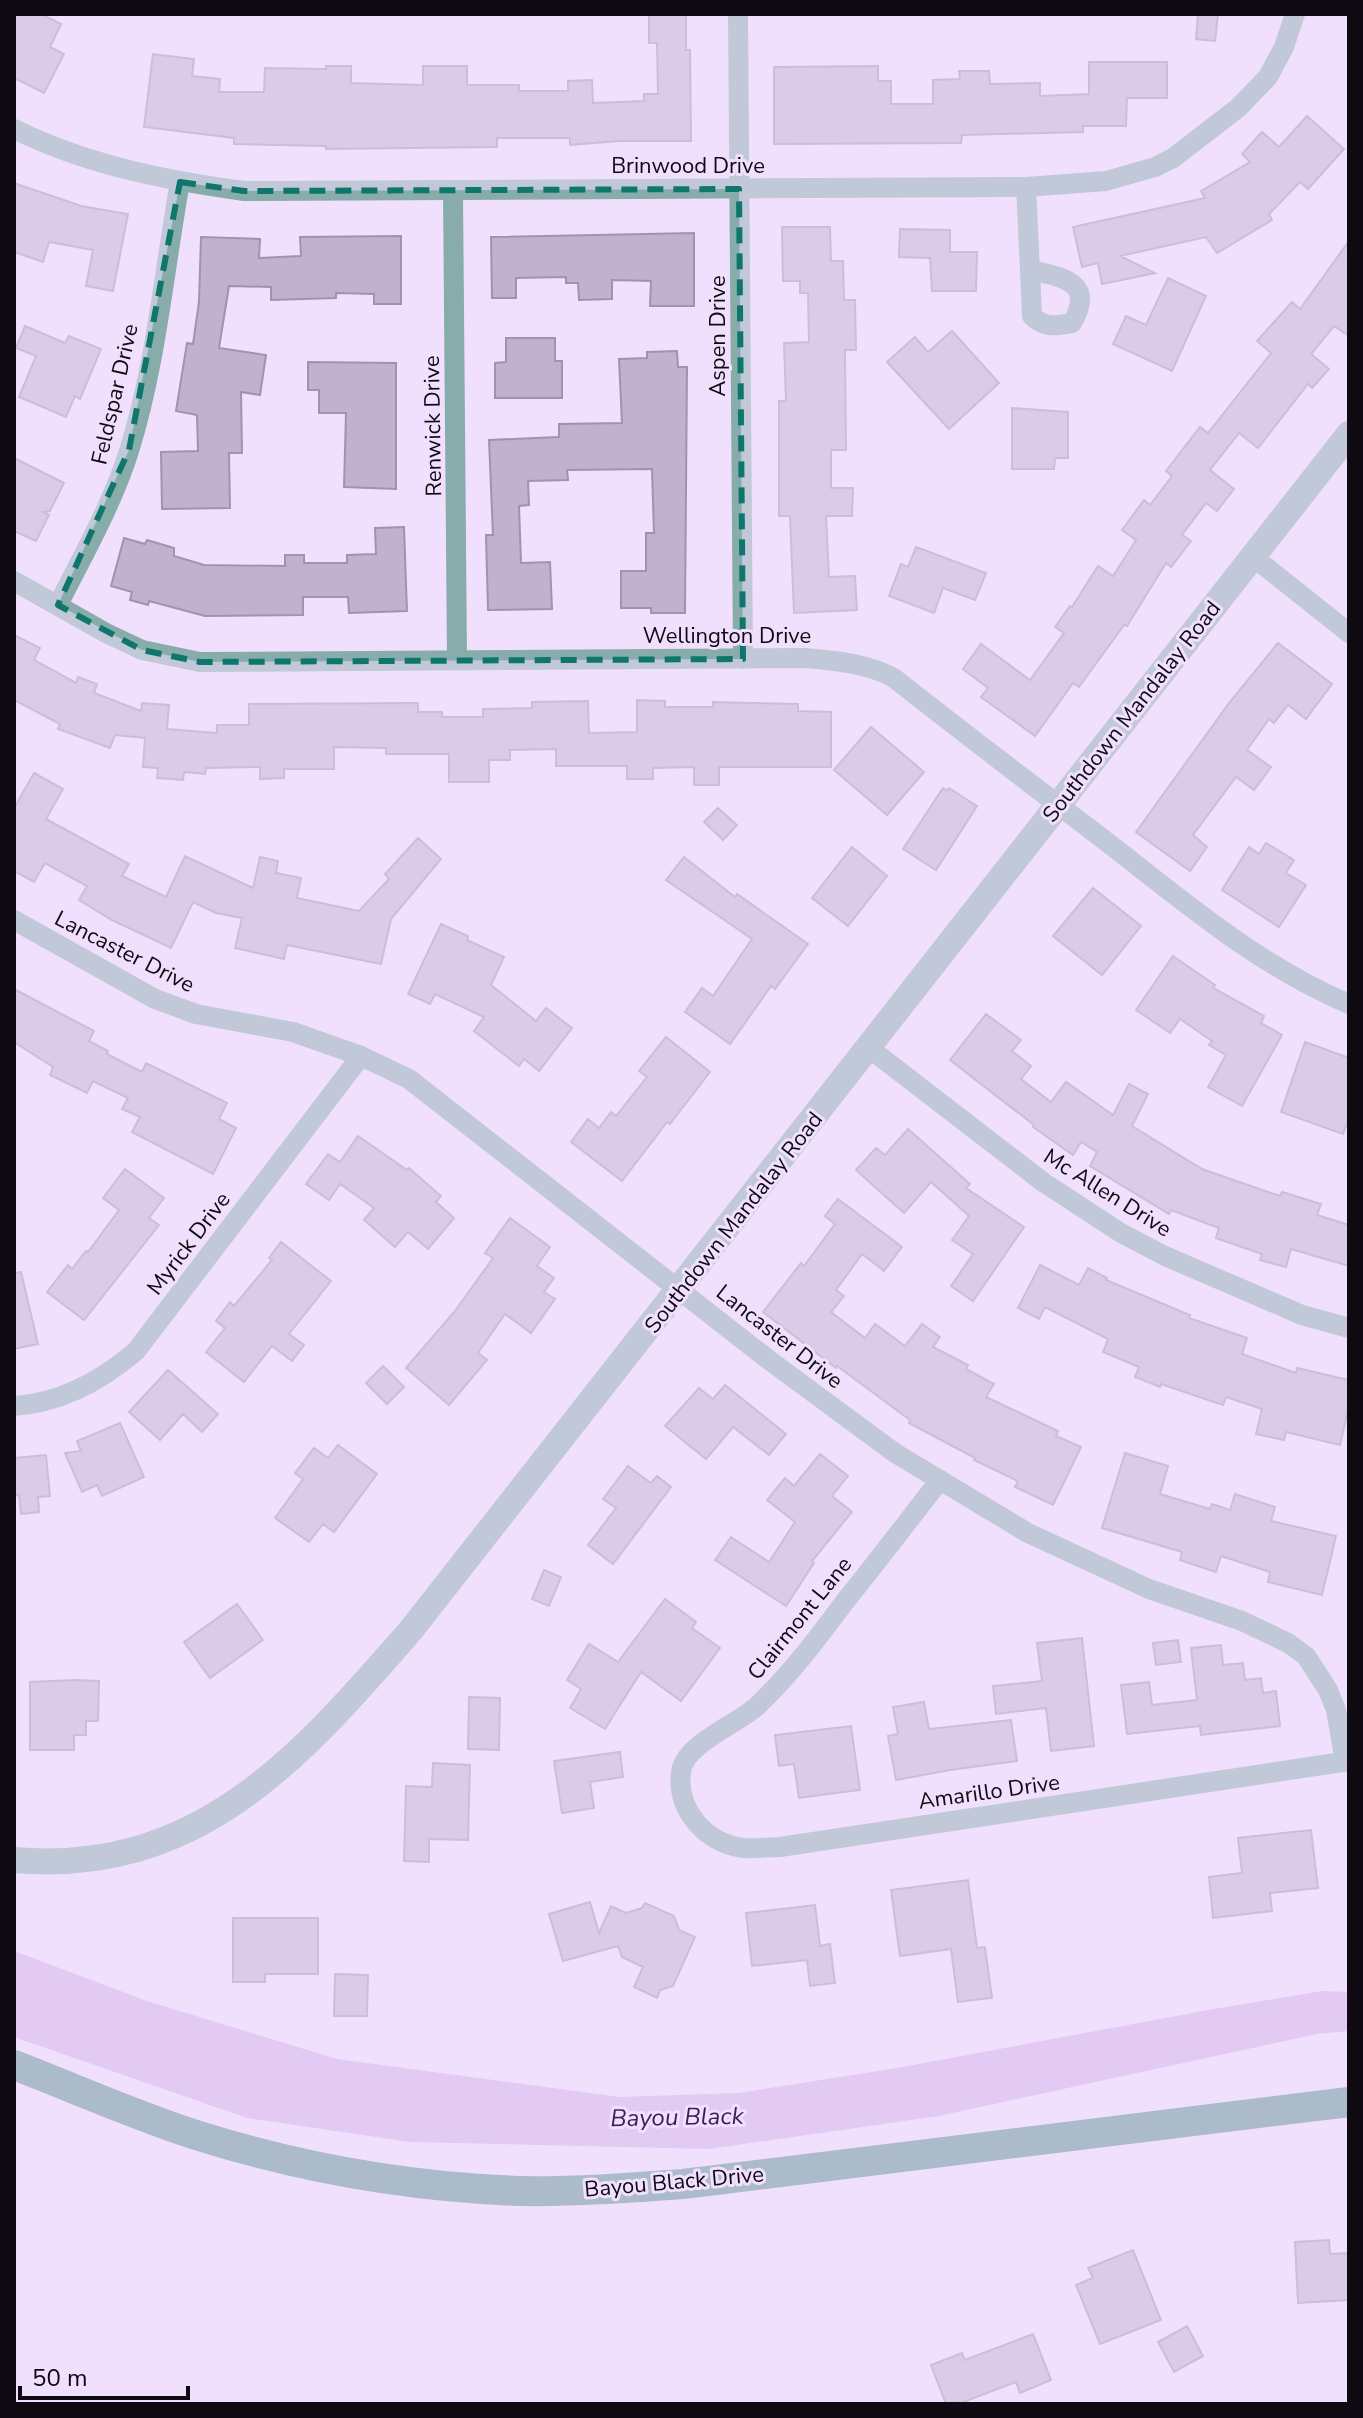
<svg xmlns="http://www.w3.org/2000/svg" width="1363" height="2418" font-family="'Nunito Sans',sans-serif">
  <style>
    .water { fill: #d1afe7 }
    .building { fill: #c2b1cd; stroke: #a292ad; stroke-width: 2 }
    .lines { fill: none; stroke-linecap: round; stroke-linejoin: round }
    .minor { stroke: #88aca9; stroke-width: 20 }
    .tertiary { stroke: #88aca9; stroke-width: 26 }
    .secondary { stroke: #578e8b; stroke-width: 30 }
    .marked { fill: none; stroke: #0f766e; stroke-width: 6; stroke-dasharray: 16 10; stroke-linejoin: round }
    .labels { text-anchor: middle; stroke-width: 6; stroke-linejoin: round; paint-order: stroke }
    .street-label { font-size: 22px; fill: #0f0912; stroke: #f1e0fd }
    .water-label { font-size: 24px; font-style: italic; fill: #44195b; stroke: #f1e0fd }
  </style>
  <rect width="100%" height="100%" fill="#f1e0fd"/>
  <polygon class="water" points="14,1951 147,2001 337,2059 620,2097 739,2093 897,2068 1208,2010 1322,1991 1349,1992 1349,2031 1317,2034 939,2116 709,2149 410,2142 247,2118 14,2037"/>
  <g class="building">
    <polygon points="17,14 41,14 61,24 50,47 64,54 44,93 14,78 14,20"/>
    <polygon points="649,14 686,14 686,50 690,50 691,141 619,141 570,145 570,138 497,138 497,147 326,149 326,146 234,144 234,138 144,127 153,54 194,59 192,76 220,79 219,92 264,92 265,68 326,69 326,66 351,66 351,83 423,85 423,66 467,66 467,85 519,85 519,91 568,91 568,81 592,80 593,103 644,101 644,94 658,94 657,43 649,43"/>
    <polygon points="1198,14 1218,14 1215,41 1196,39"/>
    <polygon points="1089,62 1167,62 1167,98 1127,98 1126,126 1083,126 1083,132 962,135 961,143 774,144 774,67 878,66 878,81 891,81 891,104 933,104 933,80 960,79 959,71 989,71 990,84 1040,83 1040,96 1089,94"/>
    <polygon points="1307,116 1344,149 1308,189 1300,182 1269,214 1272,220 1217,253 1206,237 1120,256 1155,273 1102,284 1098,263 1082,267 1073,227 1205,198 1201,191 1250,162 1242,154 1262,132 1279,147"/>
    <polygon points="14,183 81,206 128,214 113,291 86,286 93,250 49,242 43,262 14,252"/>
    <polygon points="782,227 830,227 831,261 843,261 844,300 855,300 856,350 845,350 846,450 831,450 831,488 853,488 852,516 826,516 829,577 855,576 857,610 794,613 790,516 779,516 779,401 786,401 784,343 809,342 808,293 800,293 800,281 783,281"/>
    <polygon points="900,229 950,230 950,252 977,252 976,291 932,291 930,258 899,257"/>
    <polygon points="694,233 694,306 650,306 651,281 612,280 612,299 579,300 578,283 566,283 566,277 516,278 516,298 492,298 491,237"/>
    <polygon points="401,236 401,304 374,304 374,294 336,293 336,298 271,300 271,287 229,286 219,348 266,355 260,395 241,392 242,453 229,453 230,508 162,509 161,452 198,451 197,415 176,411 187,343 193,344 199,302 201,237 260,239 259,258 301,256 300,237"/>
    <polygon points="1349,241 1349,336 1334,326 1311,354 1329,369 1312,388 1308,384 1258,448 1239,433 1210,470 1234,489 1217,511 1206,503 1182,535 1191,541 1171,567 1166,563 1127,626 1124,625 1079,687 1073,683 1035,736 981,697 988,688 963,669 981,644 1030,680 1064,633 1055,627 1070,606 1072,607 1098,566 1113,576 1136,540 1122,530 1144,500 1150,505 1172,476 1166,471 1200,427 1208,433 1271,353 1257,341 1292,302 1300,309"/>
    <polygon points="1168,278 1206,296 1172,371 1113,344 1126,316 1146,325"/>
    <polygon points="25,326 65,343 69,336 101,349 80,399 75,396 66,417 19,397 36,356 16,348"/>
    <polygon points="952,331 999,383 949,429 887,362 915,337 928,352"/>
    <polygon points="506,338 555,338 555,361 562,361 562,398 495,398 495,363 506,362"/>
    <polygon points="677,351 678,367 687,367 685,613 651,613 651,608 621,608 621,571 646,571 646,533 654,533 652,469 567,470 568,480 528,481 529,505 519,506 521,563 550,562 552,609 488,610 486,535 493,535 489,440 559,437 559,424 622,423 619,359 647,358 647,352"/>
    <polygon points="308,362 396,363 396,489 344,487 346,413 319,413 319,390 308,390"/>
    <polygon points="1012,408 1068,412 1068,458 1055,458 1054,469 1012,469"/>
    <polygon points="14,458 64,483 50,511 43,512 49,515 36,541 14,531"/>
    <polygon points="404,527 407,611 349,613 348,597 303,597 303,615 205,616 149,601 148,605 130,600 132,592 111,586 124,538 145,544 147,540 174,548 174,556 204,565 285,566 285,555 304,555 304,563 347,563 347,555 376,554 375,528"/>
    <polygon points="916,547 986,573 975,600 943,588 934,613 889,596 901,564 908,567"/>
    <polygon points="14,635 40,648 34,660 76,683 78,677 97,684 94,693 141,711 142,703 169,705 167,729 217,733 217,725 249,725 249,704 418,703 418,712 442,712 442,717 483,717 483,709 532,708 532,702 588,701 589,733 637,732 637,700 665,701 665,707 713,707 713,702 798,704 798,711 831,712 831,767 719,767 719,785 694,785 694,767 653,768 653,779 627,779 627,766 556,766 556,749 510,750 510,760 489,760 489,782 449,782 449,754 386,754 386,748 334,747 334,769 284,769 284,778 260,779 260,767 206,768 205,774 184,772 183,780 157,778 158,768 143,767 145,738 115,735 110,748 58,729 60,724 14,700"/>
    <polygon points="1278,643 1332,684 1306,719 1288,705 1274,723 1269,719 1247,750 1271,767 1254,790 1236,777 1193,835 1207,847 1190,871 1136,832 1229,703"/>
    <polygon points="871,727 924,772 887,815 834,770"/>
    <polygon points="34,773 63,789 46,819 129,864 122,876 166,897 185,856 253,888 260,857 278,861 276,873 301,878 297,898 359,911 389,879 385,874 418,838 441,859 391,919 381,964 287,945 284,959 235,948 242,918 216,913 193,902 171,948 112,920 79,900 87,886 45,863 34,882 14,871 14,808"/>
    <polygon points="943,788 947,791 949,788 977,806 936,870 903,849"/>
    <polygon points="718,808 737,825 723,840 704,822"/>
    <polygon points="1266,843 1294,860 1286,873 1306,885 1279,927 1222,890 1249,847 1259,854"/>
    <polygon points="852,847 887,876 848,926 812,898"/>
    <polygon points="684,857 735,897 737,894 808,944 775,989 771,986 730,1044 685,1012 702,988 713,996 752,939 666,880"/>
    <polygon points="1093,888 1141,926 1102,975 1053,936"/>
    <polygon points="441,924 468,936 467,940 504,957 491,985 536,1021 546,1008 572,1028 539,1071 524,1059 519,1066 474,1031 484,1017 435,994 430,1004 408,994"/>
    <polygon points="1173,956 1215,985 1213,988 1264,1016 1261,1023 1282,1035 1242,1106 1208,1087 1226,1055 1209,1045 1212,1041 1180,1019 1170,1033 1136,1010"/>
    <polygon points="14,989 94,1031 89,1041 108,1051 107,1054 142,1072 146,1063 227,1103 219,1119 236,1128 213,1174 132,1132 140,1117 122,1109 128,1098 93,1081 87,1093 50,1075 53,1067 14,1042"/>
    <polygon points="986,1014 1021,1040 1012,1051 1031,1066 1021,1079 1051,1102 1066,1082 1113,1115 1129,1084 1148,1094 1132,1126 1202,1169 1280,1196 1282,1192 1321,1204 1317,1215 1349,1225 1349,1266 1291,1249 1286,1267 1260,1260 1262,1254 1216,1238 1219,1228 1171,1210 1169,1214 1090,1166 1097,1152 1081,1142 1073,1155 1033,1127 1034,1125 950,1060"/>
    <polygon points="666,1037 710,1072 670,1124 667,1122 622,1181 571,1142 588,1119 599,1128 611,1112 616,1116 647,1077 639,1071"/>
    <polygon points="1305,1042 1349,1058 1349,1117 1343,1134 1281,1112"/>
    <polygon points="908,1129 970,1184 966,1188 1024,1227 973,1301 951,1286 973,1254 952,1240 969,1216 931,1182 904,1213 856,1170 876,1148 885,1155"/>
    <polygon points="358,1136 407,1170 409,1168 441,1196 436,1202 454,1218 428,1249 408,1232 395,1247 364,1220 374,1208 340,1184 329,1200 306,1184 328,1154 340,1162"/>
    <polygon points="125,1169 164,1198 149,1218 159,1225 84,1320 47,1292 68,1265 72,1269 86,1251 88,1252 119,1210 103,1198"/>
    <polygon points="838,1199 902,1247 884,1271 862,1254 836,1290 844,1296 831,1312 865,1338 875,1324 905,1346 922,1324 940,1337 933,1347 968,1365 966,1369 994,1384 986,1397 1058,1431 1056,1436 1081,1447 1053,1505 1015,1487 1018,1481 974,1460 975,1458 909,1423 910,1420 837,1366 836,1368 763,1312 801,1263 804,1266 835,1224 825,1216"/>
    <polygon points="510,1218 550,1247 537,1266 554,1278 544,1292 555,1299 531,1333 505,1314 478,1353 487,1360 449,1405 406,1368 455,1311 493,1258 485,1253"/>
    <polygon points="281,1242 331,1281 289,1334 304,1345 292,1361 272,1346 244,1382 206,1352 225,1328 216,1321 230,1302 234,1306 272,1260 269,1258"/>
    <polygon points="1040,1265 1079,1285 1088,1268 1107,1278 1106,1280 1190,1315 1189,1318 1247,1338 1242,1354 1296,1373 1297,1368 1349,1380 1349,1406 1340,1445 1286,1432 1284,1440 1256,1434 1262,1409 1226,1397 1223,1405 1161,1384 1160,1387 1135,1377 1139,1367 1103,1352 1108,1339 1045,1307 1039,1319 1018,1308"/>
    <polygon points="21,1272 38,1344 14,1349 14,1273"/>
    <polygon points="383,1366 404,1387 387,1404 366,1383"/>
    <polygon points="168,1370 218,1414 202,1432 183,1414 160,1440 129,1412"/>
    <polygon points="725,1385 786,1434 769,1455 733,1427 706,1459 665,1426 699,1388 713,1399"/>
    <polygon points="120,1423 144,1477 102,1496 97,1485 82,1492 65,1453 81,1451 77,1441"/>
    <polygon points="338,1445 377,1474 334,1532 323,1524 309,1542 275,1518 303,1479 295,1473 314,1448 328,1458"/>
    <polygon points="1125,1453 1168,1466 1160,1494 1210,1509 1212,1504 1230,1510 1235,1494 1275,1507 1271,1521 1336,1536 1322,1595 1268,1582 1270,1572 1221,1556 1216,1572 1180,1560 1182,1552 1102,1528"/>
    <polygon points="820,1454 848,1476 832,1496 852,1512 812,1561 814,1563 786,1606 715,1560 731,1537 769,1562 795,1522 767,1500 785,1478 794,1486"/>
    <polygon points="46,1455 50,1496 38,1497 39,1512 21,1514 19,1495 14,1496 14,1458"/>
    <polygon points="628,1466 651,1483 657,1476 671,1487 613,1564 588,1545 616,1508 603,1499"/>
    <polygon points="544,1570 561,1577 549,1606 532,1599"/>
    <polygon points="665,1599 696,1622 692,1628 720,1648 681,1701 641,1672 605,1729 570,1708 581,1689 567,1680 589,1644 618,1662"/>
    <polygon points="237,1604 263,1640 210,1678 184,1642"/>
    <polygon points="1082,1638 1094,1746 1051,1751 1046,1708 996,1714 993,1686 1042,1681 1037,1643"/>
    <polygon points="1178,1640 1181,1662 1156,1665 1153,1643"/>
    <polygon points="1221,1645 1223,1665 1243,1663 1245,1680 1261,1678 1263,1693 1276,1691 1280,1726 1201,1735 1200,1726 1127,1734 1121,1685 1149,1682 1152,1705 1197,1700 1191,1648"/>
    <polygon points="75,1680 99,1681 98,1721 86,1721 86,1735 74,1735 74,1750 30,1750 30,1682"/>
    <polygon points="469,1697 500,1698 499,1750 468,1749"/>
    <polygon points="924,1702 929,1729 1011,1720 1017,1761 950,1770 896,1780 888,1736 898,1734 893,1707"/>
    <polygon points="851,1726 860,1790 799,1798 794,1764 779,1766 775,1735"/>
    <polygon points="620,1752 623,1777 590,1782 594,1808 562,1813 554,1761"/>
    <polygon points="433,1763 470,1765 468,1840 429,1839 429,1862 404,1861 406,1786 432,1787"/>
    <polygon points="1311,1830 1318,1888 1270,1893 1272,1911 1213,1918 1209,1877 1242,1873 1238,1838"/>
    <polygon points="968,1880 977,1948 985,1947 992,1998 958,2002 951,1949 900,1956 891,1890"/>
    <polygon points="590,1902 599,1933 611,1906 626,1913 642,1908 645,1903 674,1916 679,1930 695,1937 673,1986 660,1990 657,1998 634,1987 643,1967 622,1957 618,1946 563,1961 549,1914"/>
    <polygon points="815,1905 820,1946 830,1944 835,1983 810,1986 807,1960 752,1966 746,1913"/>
    <polygon points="233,1918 318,1918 318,1974 265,1974 265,1982 233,1982"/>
    <polygon points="335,1974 368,1975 367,2016 334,2016"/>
    <polygon points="1329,2240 1330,2254 1349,2253 1349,2300 1298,2303 1295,2242"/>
    <polygon points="1133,2250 1161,2320 1100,2344 1076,2285 1093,2278 1088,2268"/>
    <polygon points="1187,2326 1203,2356 1174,2372 1158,2342"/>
    <polygon points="1033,2334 1051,2380 1020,2393 1016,2382 958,2404 946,2404 931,2365 962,2353 965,2360"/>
  </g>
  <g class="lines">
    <g class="minor">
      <polyline points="738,14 743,659"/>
      <path d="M14,129c73,36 150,51 230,62l782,-4 80,-6 49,-14 18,-9 65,-50 30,-31 16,-30 11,-33"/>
      <polyline points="1026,187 1030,270"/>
      <polyline points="453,191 457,660"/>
      <path d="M1030,270c32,7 66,12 42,53 -17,3 -28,5 -40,-7z"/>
      <polyline points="1252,556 1349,633"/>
      <path d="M14,581l92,52 36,17 58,12 605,-4c31,3 61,5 89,20 73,58 148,114 222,171 73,57 147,119 233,155"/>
      <path d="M58,605c25,-50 54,-100 71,-154 27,-86 35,-180 51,-269"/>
      <polyline points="14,920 155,999 196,1014 293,1032 361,1056 409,1079 769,1360 895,1453 1028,1533 1149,1589 1242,1621 1288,1643 1306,1656 1328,1690 1336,1710 1345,1762"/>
      <polyline points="869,1048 1043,1182 1121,1233 1165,1256 1302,1315 1349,1328"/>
      <path d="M14,1406c47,-3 87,-25 122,-55l225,-295"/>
      <path d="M940,1480c-32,41 -64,83 -97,124 -27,36 -53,71 -86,102 -19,18 -73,38 -76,66 -5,38 25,71 62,76 12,1 25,-1 37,-1l569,-86"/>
    </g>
    <path class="tertiary" d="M14,1860c185,16 287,-104 397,-230l938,-1196"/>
    <path class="secondary" d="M14,2065c60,23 120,50 182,70 104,33 214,52 323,56 54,1 109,-3 164,-7l666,-82"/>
  </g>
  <path d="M0 0H1363V2418H0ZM180,182l64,9 495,-2 4,470 -543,3 -58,-12 -84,-45 71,-155z" fill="#f1e0fd" fill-opacity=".55" fill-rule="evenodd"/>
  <path class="marked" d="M180,182l64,9 495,-2 4,470 -543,3 -58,-12 -84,-45 71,-155z"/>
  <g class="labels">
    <g class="street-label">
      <text x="688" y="173">Brinwood Drive</text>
      <text transform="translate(717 336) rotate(-90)" y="8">Aspen Drive</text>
      <text transform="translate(114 394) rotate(-77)" y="8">Feldspar Drive</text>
      <text transform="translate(432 426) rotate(-91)" y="8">Renwick Drive</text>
      <text x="727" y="643">Wellington Drive</text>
      <text transform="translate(1131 711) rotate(-52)" y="8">Southdown Mandalay Road</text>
      <text transform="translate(125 951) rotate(27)" y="8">Lancaster Drive</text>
      <text transform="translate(1108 1192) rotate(32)" y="8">Mc Allen Drive</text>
      <text transform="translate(733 1222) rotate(-52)" y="8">Southdown Mandalay Road</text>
      <text transform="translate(188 1243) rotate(-53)" y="8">Myrick Drive</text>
      <text transform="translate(780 1336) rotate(38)" y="8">Lancaster Drive</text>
      <text transform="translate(799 1618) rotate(-51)" y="8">Clairmont Lane</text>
      <text transform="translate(989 1791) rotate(-8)" y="8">Amarillo Drive</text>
      <text transform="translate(674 2181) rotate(-5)" y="8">Bayou Black Drive</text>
    </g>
    <g class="water-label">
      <text transform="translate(677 2117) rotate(-1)" y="8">Bayou Black</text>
    </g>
  </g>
  <rect width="1363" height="2418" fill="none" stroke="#0f0912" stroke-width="32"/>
  <path d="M20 2386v12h168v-12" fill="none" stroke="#0f0912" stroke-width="4"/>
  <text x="32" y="2386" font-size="24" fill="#0f0912" stroke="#f1e0fd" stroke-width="6" paint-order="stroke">50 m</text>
</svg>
